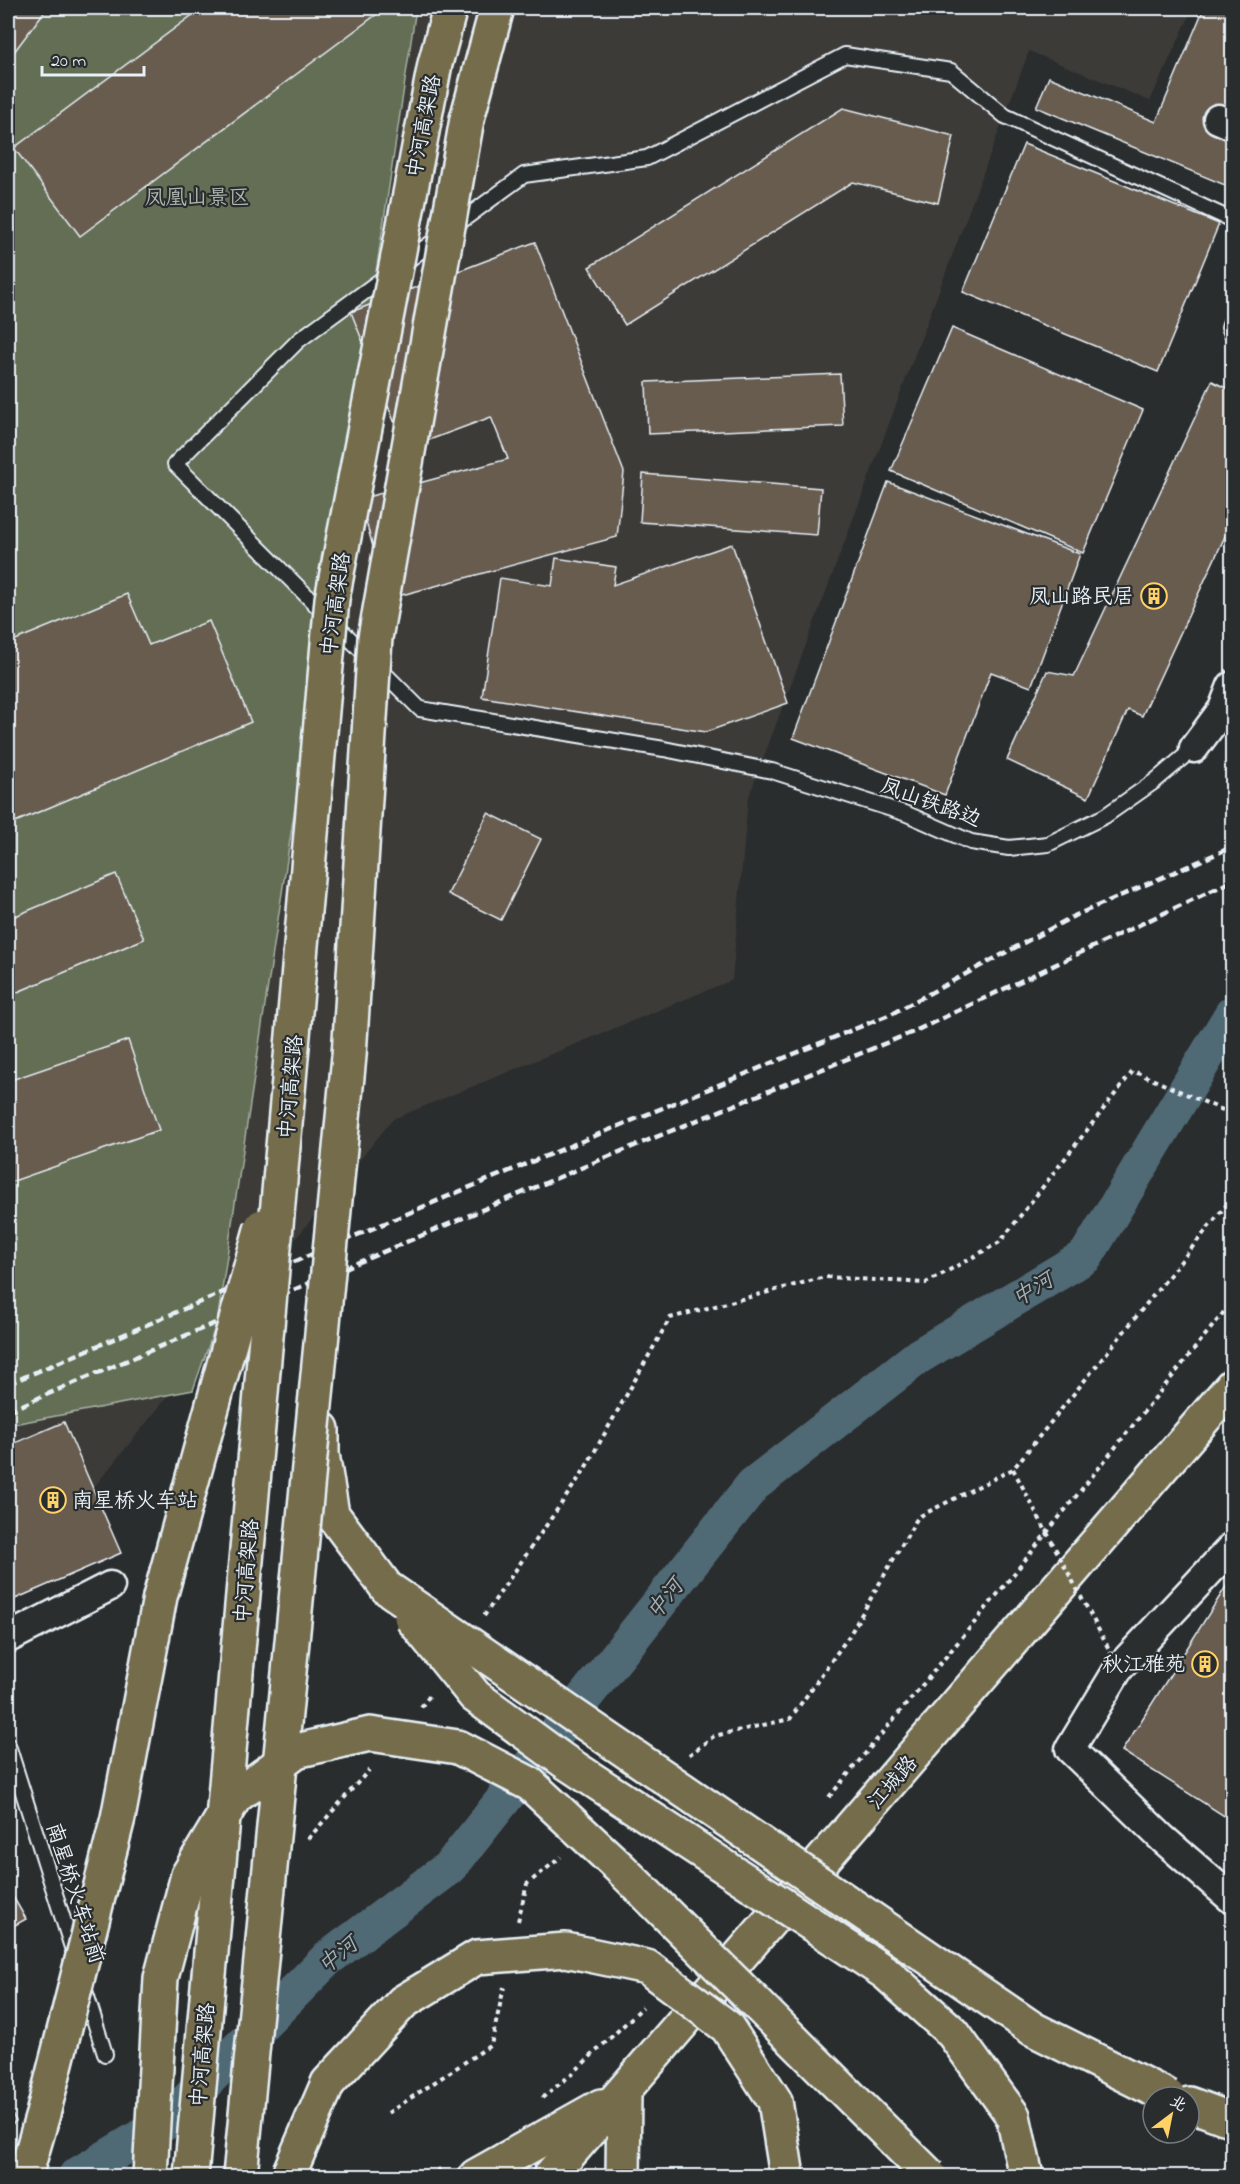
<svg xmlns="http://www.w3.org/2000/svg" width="1240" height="2184" font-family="'Indie Flower','LXGW WenKai TC',sans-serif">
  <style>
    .built { fill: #3d3b38 }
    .green { fill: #636e54; stroke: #a6b0a6; stroke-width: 1.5 }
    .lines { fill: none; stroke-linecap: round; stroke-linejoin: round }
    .canal { stroke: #506975; stroke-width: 36 }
    .building { fill: #685c4f; stroke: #e8f1f8; stroke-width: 1.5 }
    .service-casing { stroke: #e8f1f8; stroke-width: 18 }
    .minor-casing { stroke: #e8f1f8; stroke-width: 33 }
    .primary-casing { stroke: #e8f1f8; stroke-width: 38 }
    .trunk-casing { stroke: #e8f1f8; stroke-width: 38 }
    .path { stroke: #e8f1f8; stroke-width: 4; stroke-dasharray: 4.5 4.5; stroke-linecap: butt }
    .service { stroke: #2a2d2e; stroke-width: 14 }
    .minor { stroke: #2a2d2e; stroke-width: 28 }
    .primary { stroke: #746c4b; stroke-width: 33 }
    .trunk { stroke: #746c4b; stroke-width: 33 }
    .rail { stroke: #e8f1f8; stroke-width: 4.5; stroke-dasharray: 9 4.5; stroke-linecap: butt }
    .trunk-bridge-casing { stroke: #e8f1f8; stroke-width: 38; stroke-linecap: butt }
    .path-bridge { stroke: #e8f1f8; stroke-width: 4; stroke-dasharray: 4.5 4.5; stroke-linecap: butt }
    .trunk-bridge { stroke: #746c4b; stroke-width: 33 }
    .labels { text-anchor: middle; stroke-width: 4.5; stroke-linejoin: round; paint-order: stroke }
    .street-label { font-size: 21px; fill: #e8f1f8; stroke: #2a2d2e }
    .park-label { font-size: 21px; fill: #acb6ae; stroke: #2a2d2e }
    .poi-label { font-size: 21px; fill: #e8f1f8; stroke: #2a2d2e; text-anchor: end }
    .water-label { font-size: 22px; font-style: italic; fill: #a4b4bd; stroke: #2a2d2e }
  </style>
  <rect width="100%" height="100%" fill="#2a2d2e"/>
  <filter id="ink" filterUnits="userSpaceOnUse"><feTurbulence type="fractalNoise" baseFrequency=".0167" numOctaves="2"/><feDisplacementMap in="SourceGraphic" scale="12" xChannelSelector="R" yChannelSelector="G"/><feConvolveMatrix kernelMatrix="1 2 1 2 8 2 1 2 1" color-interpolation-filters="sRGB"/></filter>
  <g filter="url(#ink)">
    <polygon class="built" points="8,8 1193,8 1150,101 1029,51 748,799 732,980 393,1119 8,1593"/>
    <polygon class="green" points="8,8 416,8 217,1322 193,1390 8,1425"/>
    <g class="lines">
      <polyline class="canal" points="76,2176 166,2122 327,1959 450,1867 753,1485 919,1356 1086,1256 1232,1014"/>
    </g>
    <g class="building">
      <polygon points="8,8 47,8 8,60"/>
      <polygon points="202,8 385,8 80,236 14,148"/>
      <polygon points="1204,8 1232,8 1232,188 1036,107 1049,77 1156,122"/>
      <polygon points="843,108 954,136 938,203 853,182 625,325 589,267"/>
      <polygon points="1024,144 1219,224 1158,372 963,292"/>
      <polygon points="535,242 624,472 617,537 387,599 360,499 508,459 491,417 405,449 351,312"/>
      <polygon points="952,328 1143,410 1083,553 891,471"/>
      <polygon points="840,374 843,426 648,434 646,382"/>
      <polygon points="1212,381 1232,391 1232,521 1142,716 1128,710 1088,798 1007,760 1047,671 1074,676"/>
      <polygon points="643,474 821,488 817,535 640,522"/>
      <polygon points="888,482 1080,554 1031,687 991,672 945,795 793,738"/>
      <polygon points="732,544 788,703 706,732 482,697 500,578 552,586 556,558 616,567 613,585"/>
      <polygon points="127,594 149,645 209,621 251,722 8,825 8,643"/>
      <polygon points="488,813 541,839 501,920 448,894"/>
      <polygon points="116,874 144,939 8,996 8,919"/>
      <polygon points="128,1040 159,1130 8,1183 8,1081"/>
      <polygon points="64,1422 121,1553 8,1602 8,1446"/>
      <polygon points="1232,1577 1232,1821 1122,1751"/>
      <polygon points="8,1888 26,1919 8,1929"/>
      <polygon points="8,2107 16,2121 8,2127"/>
    </g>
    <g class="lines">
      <g class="service-casing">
        <g id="service">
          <polyline points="1232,319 1229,327 1232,334"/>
          <polyline points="1194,748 1155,781 1105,816 1048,844 1009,848 971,842 907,814 772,771 664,749 420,709 175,464 299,340 524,175 647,158 845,55 951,71 1005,116 1232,220"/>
          <polyline points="8,1745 75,1957"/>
          <polyline points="83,1984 105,2054"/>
        </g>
      </g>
      <g class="minor-casing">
        <g id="minor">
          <polyline points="1218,119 1232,125"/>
          <polyline points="1194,748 1223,709 1232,686"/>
          <polyline points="1232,1547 1119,1668 1070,1749 1163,1839 1232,1899"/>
          <polyline points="8,1638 110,1586"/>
        </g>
      </g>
      <g class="primary-casing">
        <g id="primary">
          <polyline points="476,2176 601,2106"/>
          <polyline points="550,2176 1232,1386"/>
          <polyline points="623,2176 624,2094"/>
        </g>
      </g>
      <g class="trunk-casing">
        <g id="trunk">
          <polyline points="322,1429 322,1454 332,1514 387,1588"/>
          <polyline points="1189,2104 1232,2120"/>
          <polyline points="1013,2116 1026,2176"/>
        </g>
      </g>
      <g class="path">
        <polyline points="484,1616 583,1472 670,1318 825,1277 926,1283 1000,1242 1133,1071 1232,1114"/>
        <polyline points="421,1707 431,1694"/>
        <polyline points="689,1755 714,1736 790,1719 849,1636 918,1517 1013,1469 1232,1198"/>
        <polyline points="829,1797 984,1611 1232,1302"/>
        <polyline points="308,1839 369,1770"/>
        <polyline points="518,1921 527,1884 561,1857"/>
        <polyline points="542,2098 572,2074 643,2007"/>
        <polyline points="388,2113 491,2045 504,1987"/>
        <polyline points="429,2176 442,2168"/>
      </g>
      <use href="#service" class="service"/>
      <use href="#minor" class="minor"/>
      <use href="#primary" class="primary"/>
      <use href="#trunk" class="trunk"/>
      <g class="rail">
        <polyline points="8,1384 451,1195 891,1014 1074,916 1232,847"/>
        <polyline points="8,1411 595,1162 913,1032 1232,881"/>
      </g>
      <g class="trunk-bridge-casing">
        <g id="trunk-bridge">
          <polyline points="387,1588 1033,2029 1169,2097"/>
          <polyline points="411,1617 475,1696 564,1761 886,1973 953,2033 1013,2116"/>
          <polyline points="25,2176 43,2114 118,1818 160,1597 262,1226"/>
          <polyline points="150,2176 161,1978 188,1875 235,1797 296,1751 370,1734 458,1747 530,1784 620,1868 930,2176"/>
          <polyline points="191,2176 332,599 435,64 450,8"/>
          <polyline points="240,2176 349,1056 375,638 467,119 497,8"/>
          <polyline points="288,2176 328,2083 403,2002 477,1957 566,1950 647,1967 727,2027 775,2101 787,2176"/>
        </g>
      </g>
      <polyline class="path-bridge" points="1013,1469 1119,1668"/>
      <use href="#trunk-bridge" class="trunk-bridge"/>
    </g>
  </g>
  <defs>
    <g id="building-ring" transform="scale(1.35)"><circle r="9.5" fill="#2a2d2e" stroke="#ffd166" stroke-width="1.5"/><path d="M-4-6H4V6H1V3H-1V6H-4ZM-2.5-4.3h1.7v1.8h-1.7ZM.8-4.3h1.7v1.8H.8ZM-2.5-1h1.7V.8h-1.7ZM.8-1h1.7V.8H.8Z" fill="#ffd166"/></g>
  </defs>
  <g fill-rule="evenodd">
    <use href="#building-ring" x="1154" y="596"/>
    <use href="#building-ring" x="53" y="1500"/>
    <use href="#building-ring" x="1205" y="1664"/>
  </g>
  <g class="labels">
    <g class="street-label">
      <text transform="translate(423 126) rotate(-79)" y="7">中河高架路</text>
      <text transform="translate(335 604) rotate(-82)" y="7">中河高架路</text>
      <text transform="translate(931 802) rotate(20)" y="7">凤山铁路边</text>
      <text transform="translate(290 1087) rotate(-85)" y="7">中河高架路</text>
      <text transform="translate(246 1571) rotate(-85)" y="7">中河高架路</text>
      <text transform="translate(892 1782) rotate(-49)" y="7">江城路</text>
      <text transform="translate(76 1893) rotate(72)" y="7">南星桥火车站前</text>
      <text transform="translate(202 2055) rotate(-85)" y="7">中河高架路</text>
    </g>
    <g class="park-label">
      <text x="197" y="204">凤凰山景区</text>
    </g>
    <g class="poi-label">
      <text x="1134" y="603">凤山路民居</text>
      <text x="72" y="1507" text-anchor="start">南星桥火车站</text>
      <text x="1186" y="1671">秋江雅苑</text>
    </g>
    <g class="water-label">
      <text transform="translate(1032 1288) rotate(-31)" y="8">中河</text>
      <text transform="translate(664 1598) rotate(-51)" y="8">中河</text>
      <text transform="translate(337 1954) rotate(-40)" y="8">中河</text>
    </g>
  </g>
  <rect width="1240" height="2184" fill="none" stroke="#2a2d2e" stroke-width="30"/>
  <rect x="15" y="15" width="1210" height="2154" fill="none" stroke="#e8f1f8" stroke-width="2" filter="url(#ink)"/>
  <g transform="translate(1171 2115) rotate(32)"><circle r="28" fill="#2a2d2e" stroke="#767b7f" stroke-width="1.5"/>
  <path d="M0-4.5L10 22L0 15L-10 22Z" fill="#ffd166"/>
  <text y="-9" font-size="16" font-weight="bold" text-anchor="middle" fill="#e8f1f8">北</text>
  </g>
  <path d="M42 66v9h102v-9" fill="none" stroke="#e8f1f8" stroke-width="3"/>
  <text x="51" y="66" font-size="18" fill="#e8f1f8" stroke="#2a2d2e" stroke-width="4.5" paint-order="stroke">20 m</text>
</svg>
